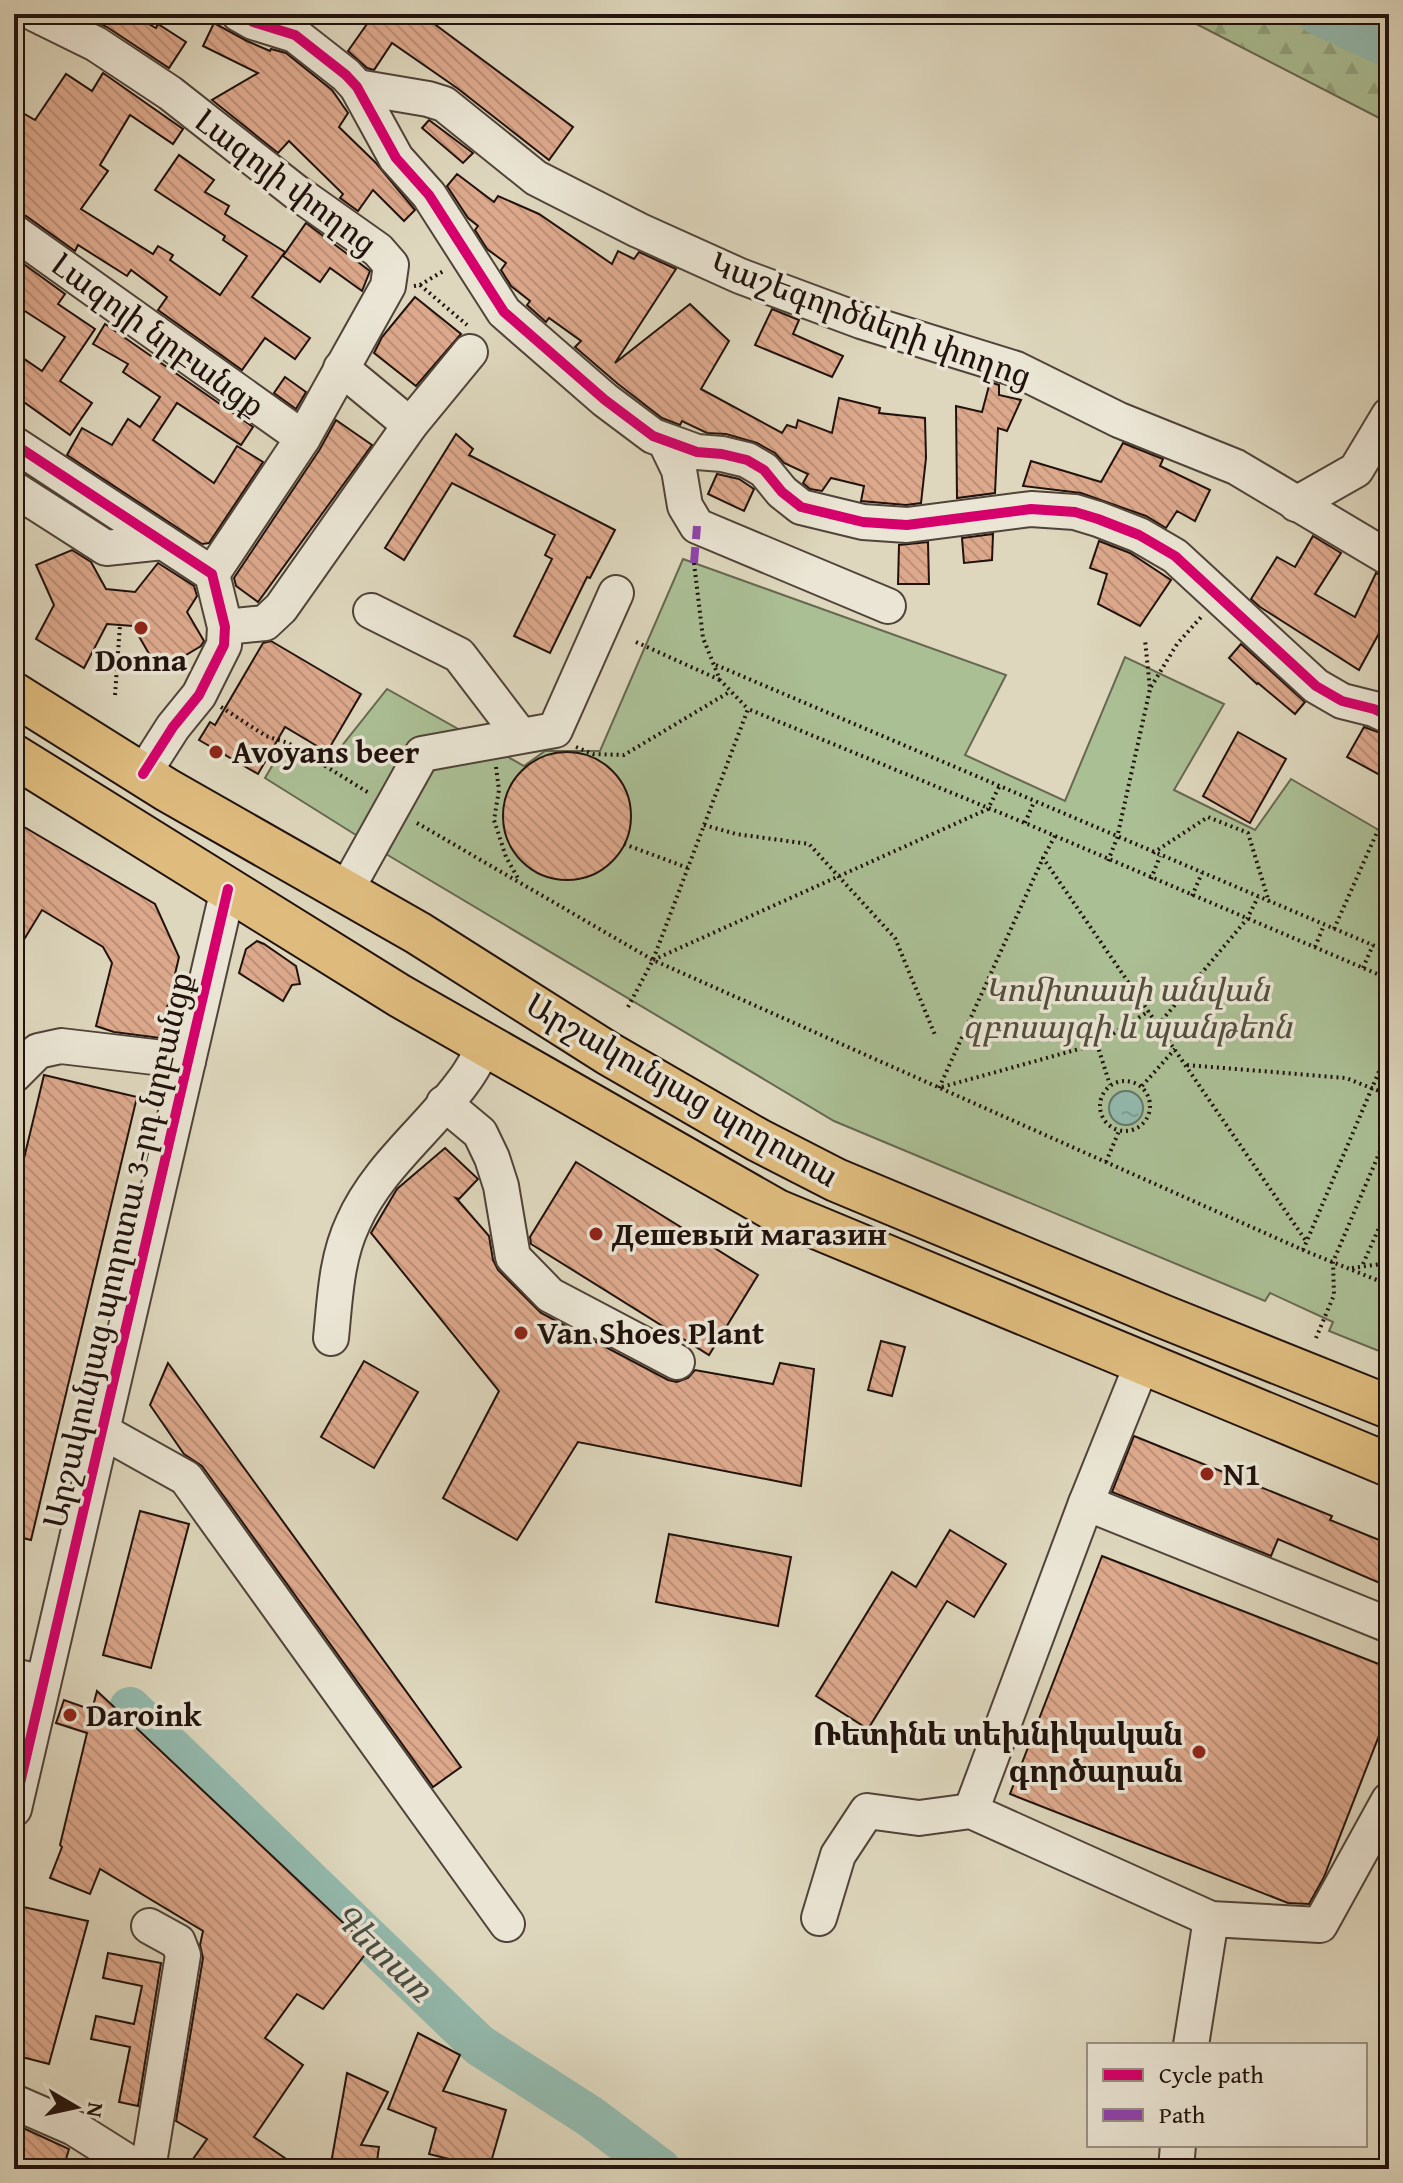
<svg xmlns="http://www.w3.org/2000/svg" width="1403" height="2183" font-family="'Gentium Book Plus','Noto Serif Armenian',serif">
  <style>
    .green { fill: #abbf95; stroke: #666851; stroke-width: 2 }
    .forest { fill: url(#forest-firs); stroke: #666851; stroke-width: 2 }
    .water { fill: url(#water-ripples); stroke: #65776e; stroke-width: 2 }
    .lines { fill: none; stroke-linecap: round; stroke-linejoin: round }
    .river { stroke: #93baae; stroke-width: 42 }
    .building { fill: url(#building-back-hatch); stroke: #21120d; stroke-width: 2 }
    .minor-casing { stroke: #504339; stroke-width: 38 }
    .major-casing { stroke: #21120d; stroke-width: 46 }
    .path { stroke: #21120d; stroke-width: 4; stroke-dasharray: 2 4; stroke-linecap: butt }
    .minor { stroke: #eae5d4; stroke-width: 34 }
    .major { stroke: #dfbc7e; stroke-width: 42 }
    .quiet { stroke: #8e44ad; stroke-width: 8; stroke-dasharray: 16 8; stroke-linecap: butt }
    .cycleway-casing { stroke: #eae5d4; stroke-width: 15 }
    .cycleway { stroke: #d6006c; stroke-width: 10 }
    .poi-dot { fill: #8f2418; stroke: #eae5d4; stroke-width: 3 }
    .labels { text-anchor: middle; stroke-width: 7; stroke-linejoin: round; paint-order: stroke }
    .street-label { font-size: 32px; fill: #21120d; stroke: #eae5d4 }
    .poi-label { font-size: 32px; font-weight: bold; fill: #21120d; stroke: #eae5d4; text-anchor: start }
    .park-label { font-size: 32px; font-style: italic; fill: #514f3d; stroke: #eae5d4 }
    .water-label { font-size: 34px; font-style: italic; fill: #494d45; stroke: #eae5d4 }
  </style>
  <defs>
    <pattern id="forest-firs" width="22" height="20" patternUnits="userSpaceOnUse" patternTransform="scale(2)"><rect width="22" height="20" fill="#abbf95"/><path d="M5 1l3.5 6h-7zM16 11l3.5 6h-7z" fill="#93a37f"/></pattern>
    <pattern id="water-ripples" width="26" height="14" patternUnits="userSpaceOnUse" patternTransform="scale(2)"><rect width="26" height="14" fill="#93baae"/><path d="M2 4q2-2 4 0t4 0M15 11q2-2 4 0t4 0" fill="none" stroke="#7e9f94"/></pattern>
    <pattern id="building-back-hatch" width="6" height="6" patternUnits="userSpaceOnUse" patternTransform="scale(2)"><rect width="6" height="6" fill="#dda98d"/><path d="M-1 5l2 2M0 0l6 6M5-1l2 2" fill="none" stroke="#bd9078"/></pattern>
  </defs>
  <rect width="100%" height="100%" fill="#ded7bd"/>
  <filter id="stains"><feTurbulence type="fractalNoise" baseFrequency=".0025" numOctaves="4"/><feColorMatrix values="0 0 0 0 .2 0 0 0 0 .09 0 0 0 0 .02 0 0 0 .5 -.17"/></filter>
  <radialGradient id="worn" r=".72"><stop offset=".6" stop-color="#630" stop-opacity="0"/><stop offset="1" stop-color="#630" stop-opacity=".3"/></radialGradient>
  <polygon class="green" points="683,559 1006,675 965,755 1065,801 1125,657 1224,704 1174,790 1255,830 1291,779 1389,836 1389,1355 1329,1331 1333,1322 1270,1293 1265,1301 834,1121 391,857 265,778 284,746 325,767 387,689 524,766 545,751 600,751"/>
  <polygon class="forest" points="1177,14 1389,14 1389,123"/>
  <circle class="water" cx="1126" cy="1108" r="17"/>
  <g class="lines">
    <g class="river">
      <polyline points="1318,14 1389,47"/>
      <polyline points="130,1708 479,2045 591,2117 660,2169"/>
    </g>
  </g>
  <g class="building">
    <polygon points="80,14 131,14 156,28 158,24 186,42 169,68 107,27"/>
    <polygon points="374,14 421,14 573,127 549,160 457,88 392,43 374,70 367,68 348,51"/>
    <polygon points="214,23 247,41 270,51 271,49 286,53 332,90 348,113 339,127 376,163 415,210 404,221 373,190 358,211 340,198 343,194 289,141 278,153 212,100 258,73 203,46"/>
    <polygon points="103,73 183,129 173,144 130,115 100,165 108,171 81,209 153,254 158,246 173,255 170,260 220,295 247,256 223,240 225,236 155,190 179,155 214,180 205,192 229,206 225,214 285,252 252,297 310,338 295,359 265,338 242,370 158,310 167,297 131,270 127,276 78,245 75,251 26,216 14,212 14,108 35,120 66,74 92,91"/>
    <polygon points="429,120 473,153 463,163 422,128"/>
    <polygon points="457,174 494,202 498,196 539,214 612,264 618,251 634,259 639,252 676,269 615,363 690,304 729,341 701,389 782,433 787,425 796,428 798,420 832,433 839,398 880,408 879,413 925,418 926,458 921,503 906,505 861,501 864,486 831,478 822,491 810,489 803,483 808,474 784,463 775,453 757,443 726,434 707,433 682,421 680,425 662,418 618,384 575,347 581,341 549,318 546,322 527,305 530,301 511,286 501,270 506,263 487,249 475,230 478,226 468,218 447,186"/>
    <polygon points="306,223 370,271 362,291 330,268 320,282 283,256"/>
    <polygon points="14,257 65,294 58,304 95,329 60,381 92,403 70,435 14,395 14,352 42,371 65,337 14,304"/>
    <polygon points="415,297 461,334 416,386 374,353 382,337"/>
    <polygon points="772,309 799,320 793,334 843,356 832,377 755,345"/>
    <polygon points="105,324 253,427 241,445 177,403 153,440 214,483 237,446 263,462 209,543 202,544 67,455 82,428 112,445 128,419 140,427 160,397 123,372 128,364 93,344"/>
    <polygon points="285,377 306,392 296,409 274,393"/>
    <polygon points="990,382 999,385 999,395 1021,400 1007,431 998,428 995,493 957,498 956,406 982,412"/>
    <polygon points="336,420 372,445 258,602 236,586 234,578 320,449"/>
    <polygon points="456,434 473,449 469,455 615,530 590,578 587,577 550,653 514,636 552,559 545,555 555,535 452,483 404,560 385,548"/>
    <polygon points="1123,443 1163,459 1160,466 1210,490 1195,521 1177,511 1166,528 1146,516 1081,493 1023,486 1031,461 1101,482"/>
    <polygon points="717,474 739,479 754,489 744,511 708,494"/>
    <polygon points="993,534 992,560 964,563 962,538"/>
    <polygon points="1313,536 1341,553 1315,594 1355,617 1376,573 1389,578 1389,615 1359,670 1260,607 1251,599 1277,557 1295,567"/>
    <polygon points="1099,541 1130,553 1171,580 1140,626 1098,604 1107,574 1090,568"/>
    <polygon points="928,542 929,584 898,584 899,545"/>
    <polygon points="72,550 91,562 106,589 135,592 158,563 194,586 197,596 187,612 204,641 201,646 159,671 133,626 107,624 84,668 36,639 54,605 36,565"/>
    <polygon points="271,641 361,694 327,752 285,727 258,774 199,740 210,722 215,725 263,643"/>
    <polygon points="1241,644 1305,702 1295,714 1258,683 1257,684 1229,658"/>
    <polygon points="1364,727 1389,736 1389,780 1347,757"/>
    <polygon points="1238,732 1286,759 1250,823 1203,796"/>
    <circle cx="567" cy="816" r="64"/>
    <polygon points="14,821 155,904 179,957 160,1038 114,1032 96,1026 112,963 103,947 42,910 14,956"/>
    <polygon points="257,941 264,944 296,966 300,984 292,985 283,1001 239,973 246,949"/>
    <polygon points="44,1075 137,1097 31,1540 14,1536 14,1200"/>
    <polygon points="445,1148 478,1179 459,1199 456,1198 489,1236 493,1260 498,1270 541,1313 668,1380 677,1382 688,1378 695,1370 773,1384 780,1363 814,1369 801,1486 578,1442 517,1540 443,1498 499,1391 371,1233 397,1189"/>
    <polygon points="576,1162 758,1275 709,1355 531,1244 530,1237"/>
    <polygon points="881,1341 905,1347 892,1396 868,1390"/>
    <polygon points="364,1361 418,1392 374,1468 321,1437"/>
    <polygon points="168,1363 461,1767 433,1787 202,1466 184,1454 150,1405"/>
    <polygon points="1134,1436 1332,1516 1330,1520 1389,1544 1389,1587 1278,1539 1271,1556 1112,1492"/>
    <polygon points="140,1511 189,1524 151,1668 103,1655"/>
    <polygon points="950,1530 1006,1564 974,1617 947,1601 868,1729 816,1696 892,1572 916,1587"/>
    <polygon points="669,1534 791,1557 778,1626 656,1602"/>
    <polygon points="1102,1556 1389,1668 1389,1710 1324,1877 1309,1904 1288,1903 1010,1794"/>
    <polygon points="97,1691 370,1948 323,2009 297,1994 265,2038 303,2065 254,2137 301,2169 186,2169 207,2139 176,2121 203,1958 200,1945 203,1931 100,1869 90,1894 50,1878 62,1847 60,1845 87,1733 56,1723 64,1700 92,1710"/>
    <polygon points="14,1905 88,1921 49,2064 14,2055"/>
    <polygon points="108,1953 161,1963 138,2106 119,2102 130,2047 91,2039 96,2016 134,2024 142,1986 103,1978"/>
    <polygon points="418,2033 460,2055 443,2091 506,2110 489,2169 429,2154 436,2128 388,2109"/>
    <polygon points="347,2073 388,2092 361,2145 379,2147 376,2169 330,2169"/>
    <polygon points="23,2128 69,2149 63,2169 14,2169 14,2159"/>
  </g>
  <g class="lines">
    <g class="minor-casing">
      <g id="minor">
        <polyline points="35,14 96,44 170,93 296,192 378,250 391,265 388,286 303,438 212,574"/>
        <polyline points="239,14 253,22 295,35 346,75 357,87 396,158 429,195 504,312 605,400 653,436 697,452 722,454 747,460 764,470 782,492 801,507 863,522 907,525 1031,509 1075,512 1098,519 1139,535 1175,556 1316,686 1342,701 1374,709 1389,716"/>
        <polyline points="357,87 428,99 444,104 536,178 638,230 740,276 861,321 1016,369 1119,420 1236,467 1389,558"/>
        <polyline points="14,232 303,438"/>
        <polyline points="341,368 410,425"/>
        <polyline points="665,441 679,470 685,506 697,526 888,606"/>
        <polyline points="14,444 212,574 225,627 224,645 199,695 173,727 143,774"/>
        <polyline points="14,489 106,548 163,542"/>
        <polyline points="1296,504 1356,470 1389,415"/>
        <polyline points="371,611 459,655 520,735"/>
        <polyline points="225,627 265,623 281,608 410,425 470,352"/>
        <polyline points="345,892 422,754 555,730 616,593"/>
        <polyline points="14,1075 38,1051 61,1046 188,1061"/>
        <polyline points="444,1103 480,1133 492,1158 501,1186 513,1257 550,1295 677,1362"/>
        <path d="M331,1338c4,-39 5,-79 22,-115 24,-55 75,-93 110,-141 9,-11 15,-25 23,-37"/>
        <polyline points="102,1431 186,1478 507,1924"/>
        <polyline points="1086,1503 1389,1625"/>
        <polyline points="14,1676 43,1683"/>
        <polyline points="14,1809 228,889"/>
        <polyline points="971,1811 1086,1503 1142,1364"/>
        <polyline points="819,1918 838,1855 867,1811 919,1818 971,1811 1211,1919 1320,1925 1389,1800"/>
        <polyline points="1191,2045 1211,1919"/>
        <polyline points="14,2102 74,2128 139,2169"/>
        <polyline points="148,2169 183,1955 178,1942 149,1926"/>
        <polyline points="1176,2169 1178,2145"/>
      </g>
    </g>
    <g class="major-casing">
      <g id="major">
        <polyline points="14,694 167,790 418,933 609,1054 758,1140 836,1180 1162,1316 1389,1407"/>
        <polyline points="14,756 400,996 777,1211 1389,1465"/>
      </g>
    </g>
    <g class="path">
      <polyline points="420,285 467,325"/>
      <polyline points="414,286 420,285 445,270"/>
      <polyline points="694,563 703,638 720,680 748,709"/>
      <polyline points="636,642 720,680"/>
      <polyline points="716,665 1389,952"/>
      <polyline points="1151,687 1177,644 1202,616"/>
      <polyline points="115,695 120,625"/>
      <polyline points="221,707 266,736 288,743 369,793"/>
      <polyline points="576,747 593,754 624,755 731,691"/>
      <polyline points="496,767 499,790 494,820 506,857 519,880"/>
      <polyline points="417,823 653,960 1303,1250 1389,1285"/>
      <polyline points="1025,823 1034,802"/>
      <polyline points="704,825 736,834 809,844 895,938 935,1035"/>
      <polyline points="1055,836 1043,858 1306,1241"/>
      <polyline points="624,844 688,868"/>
      <polyline points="1153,853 1208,817 1248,833 1269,902"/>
      <polyline points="1108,861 1117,838 1150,689 1145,640"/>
      <polyline points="1151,879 1160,856"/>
      <polyline points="1192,896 1202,873"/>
      <polyline points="1334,929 1378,830"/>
      <polyline points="1315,947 1324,925"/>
      <polyline points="653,960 988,809 999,787"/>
      <polyline points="1363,968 1373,945"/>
      <polyline points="628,1007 653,960 748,709 1025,823 1389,979"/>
      <polyline points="1158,1025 1247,919 1258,897"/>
      <polyline points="1097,1044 1110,1085"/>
      <polyline points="1187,1065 1346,1078 1389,1095"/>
      <circle cx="1125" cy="1106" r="25"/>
      <polyline points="1142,1086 1175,1049"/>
      <polyline points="942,1087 1097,1044 1149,1011"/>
      <polyline points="939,1088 1043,858"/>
      <polyline points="1106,1162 1119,1131"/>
      <polyline points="1303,1250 1389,1048"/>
      <polyline points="1363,1264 1389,1205"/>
      <polyline points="1352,1268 1389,1263"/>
      <polyline points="1316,1338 1334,1295 1333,1262 1389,1130"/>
    </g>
    <use href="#minor" class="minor"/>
    <use href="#major" class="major"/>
    <polyline class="quiet" points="694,563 697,526"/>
    <g class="cycleway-casing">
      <g id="cycleway">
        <polyline points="239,14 253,22 295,35 346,75 357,87 396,158 429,195 504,312 605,400 653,436 697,452 722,454 747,460 764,470 782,492 801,507 863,522 907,525 1031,509 1075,512 1098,519 1139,535 1175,556 1316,686 1342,701 1374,709 1389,716"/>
        <polyline points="14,444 212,574 225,627 224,645 199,695 173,727 143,774"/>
        <polyline points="14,1809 228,889"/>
      </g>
    </g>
    <use href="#cycleway" class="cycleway"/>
  </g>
  <g class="poi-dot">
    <circle cx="141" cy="628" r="8"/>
    <circle cx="216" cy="752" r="8"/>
    <circle cx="596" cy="1234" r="8"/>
    <circle cx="521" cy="1333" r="8"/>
    <circle cx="1207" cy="1474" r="8"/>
    <circle cx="70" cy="1715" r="8"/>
    <circle cx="1199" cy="1752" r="8"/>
  </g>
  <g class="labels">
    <g class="street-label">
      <text transform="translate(286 182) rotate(37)" y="11">Լազոյի փողոց</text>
      <text transform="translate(871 320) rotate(20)" y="11">Կաշեգործների փողոց</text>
      <text transform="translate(158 335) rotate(36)" y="11">Լազոյի նրբանցք</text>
      <text transform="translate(682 1090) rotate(30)" y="11">Արշակունյաց պողոտա</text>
      <text transform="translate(118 1250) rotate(-77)" y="11">Արշակունյաց պողոտա 3-րդ նրբանցք</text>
    </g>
    <g class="poi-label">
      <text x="141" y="671" text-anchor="middle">Donna</text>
      <text x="232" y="763">Avoyans beer</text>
      <text x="612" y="1245">Дешевый магазин</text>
      <text x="537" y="1344">Van Shoes Plant</text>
      <text x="1223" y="1485">N1</text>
      <text x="86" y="1726">Daroink</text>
      <text x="1183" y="1745" text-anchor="end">Ռետինե տեխնիկական<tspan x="1183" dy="37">գործարան</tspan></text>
    </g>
    <g class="park-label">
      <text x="1127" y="1001">Կոմիտասի անվան<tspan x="1127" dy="37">զբոսայգի և պանթեոն</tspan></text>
    </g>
    <g class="water-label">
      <text transform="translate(383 1952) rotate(44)" y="12">Գետառ</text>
    </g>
  </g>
  <rect width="1403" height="2183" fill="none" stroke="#ded7bd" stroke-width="48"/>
  <rect x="16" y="16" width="1371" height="2151" fill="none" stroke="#21120d" stroke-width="4"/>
  <rect x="24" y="24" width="1355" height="2135" fill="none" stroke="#21120d" stroke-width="2"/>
  <rect x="1087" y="2043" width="280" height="104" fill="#eae5d4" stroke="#9a9184" stroke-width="2"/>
  <rect x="1103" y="2069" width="40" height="12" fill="#d6006c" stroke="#9a9184" stroke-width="2"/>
  <text x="1159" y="2083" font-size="24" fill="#21120d">Cycle path</text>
  <rect x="1103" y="2109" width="40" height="12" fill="#8e44ad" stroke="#9a9184" stroke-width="2"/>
  <text x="1159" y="2123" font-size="24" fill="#21120d">Path</text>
  <g transform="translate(76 2107) rotate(99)" stroke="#eae5d4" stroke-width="6" paint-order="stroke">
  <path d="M0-6L14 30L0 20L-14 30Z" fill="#21120d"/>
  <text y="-12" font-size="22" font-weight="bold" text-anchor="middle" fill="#21120d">N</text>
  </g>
  <rect width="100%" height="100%" filter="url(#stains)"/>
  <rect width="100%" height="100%" fill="url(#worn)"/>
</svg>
